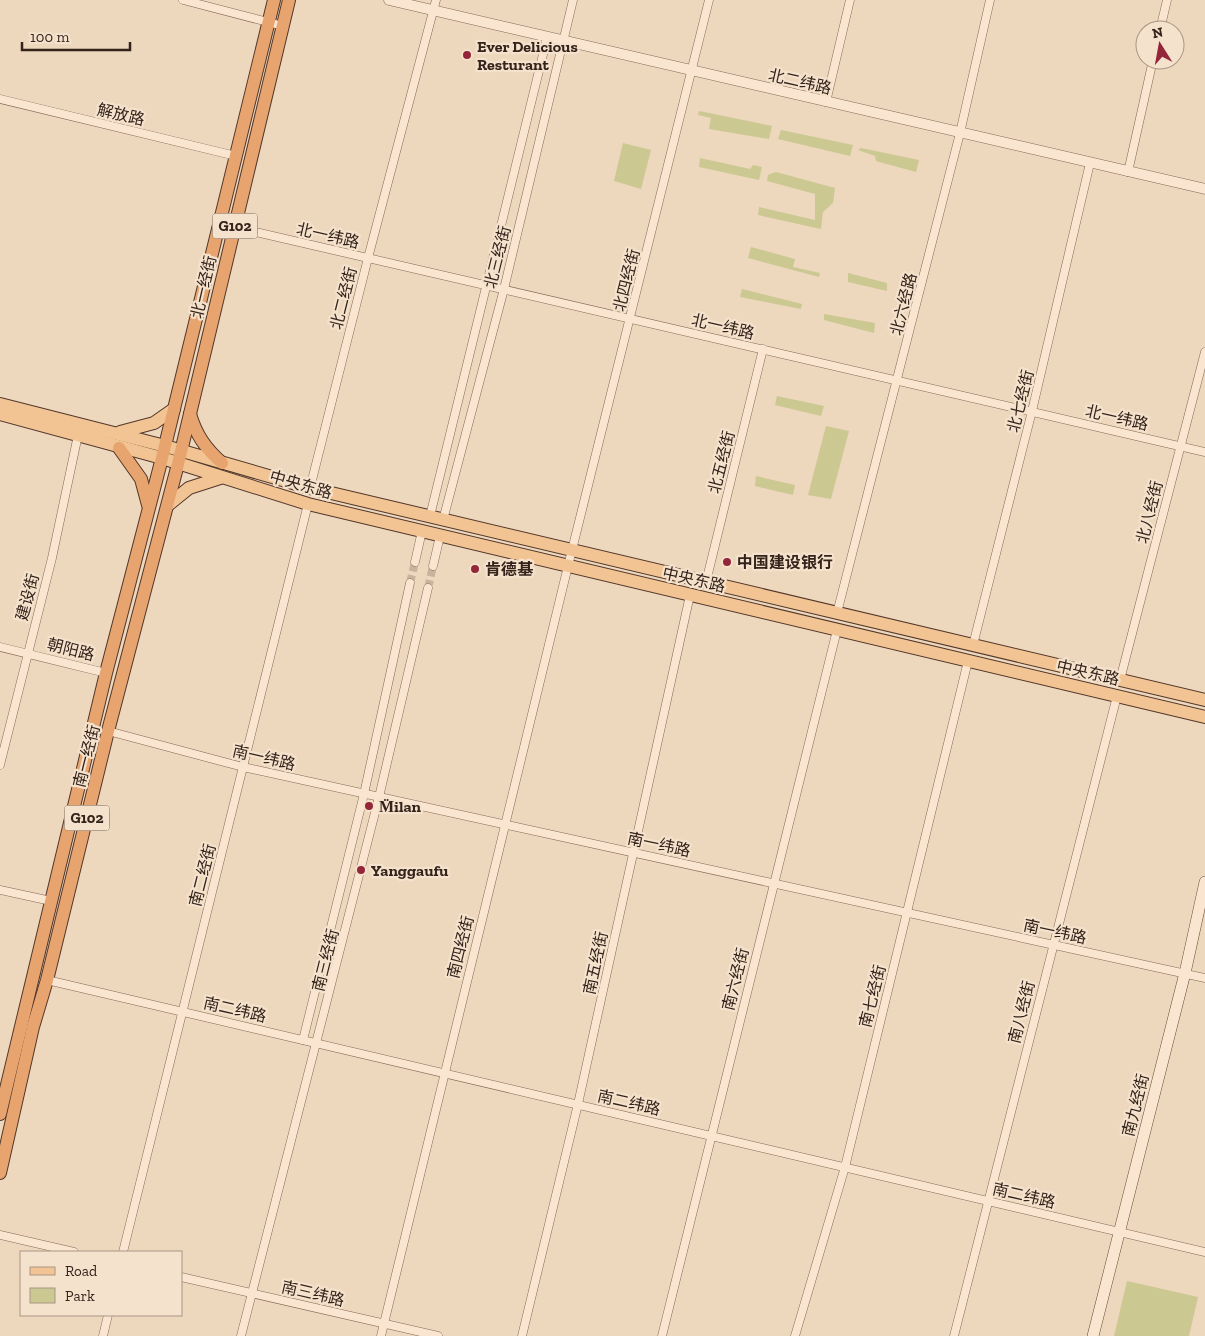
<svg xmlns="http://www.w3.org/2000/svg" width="1205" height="1336" font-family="'Zilla Slab','Noto Sans SC',serif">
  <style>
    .green { fill: #cbc891 }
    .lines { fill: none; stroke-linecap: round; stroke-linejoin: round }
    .minor-tunnel { stroke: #c8b39d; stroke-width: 8; stroke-dasharray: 8 4; stroke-linecap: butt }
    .minor-casing { stroke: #856756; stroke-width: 9 }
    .tertiary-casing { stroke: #856756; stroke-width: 11 }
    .secondary-casing { stroke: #67493a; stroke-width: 12 }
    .primary-casing { stroke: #52372b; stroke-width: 14 }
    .trunk-casing { stroke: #52372b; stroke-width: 14 }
    .minor { stroke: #f9e5d0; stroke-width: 8 }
    .tertiary { stroke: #f9e5d0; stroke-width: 10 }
    .secondary { stroke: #f9e5d0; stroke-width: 11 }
    .primary { stroke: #f2c493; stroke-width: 12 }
    .trunk { stroke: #e8a46f; stroke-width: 12 }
    .poi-dot { fill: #94263a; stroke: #f5e2cc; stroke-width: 2 }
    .labels { text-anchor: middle; stroke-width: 4.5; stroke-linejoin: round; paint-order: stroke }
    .shield { fill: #f5e2cc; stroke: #6e5c50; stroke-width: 1 }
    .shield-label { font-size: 15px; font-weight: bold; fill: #34231b }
    .poi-label { font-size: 16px; font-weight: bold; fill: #34231b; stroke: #f5e2cc; text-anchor: start }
    .street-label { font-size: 16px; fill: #34231b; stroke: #f5e2cc }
  </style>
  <rect width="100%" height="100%" fill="#edd7bd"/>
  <g class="green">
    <polygon points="699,111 772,126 769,139 709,129 711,118 698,115"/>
    <polygon points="781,130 853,145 850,156 778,139"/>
    <polygon points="623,143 651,150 641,189 614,181"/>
    <polygon points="861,148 919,160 916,172 876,161 875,156 858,150"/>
    <polygon points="700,158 750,169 753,165 762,167 759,180 699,167"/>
    <polygon points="776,172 835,188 833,203 823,212 821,229 758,215 759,207 815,220 815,194 767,181 768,175"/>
    <polygon points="751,247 795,259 793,267 820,273 819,277 748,258"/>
    <polygon points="848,273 887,283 887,291 848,282"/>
    <polygon points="742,289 802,304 801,309 740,297"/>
    <polygon points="824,314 875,323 874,333 824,320"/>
    <polygon points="777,396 824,406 821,416 775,405"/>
    <polygon points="826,426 849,431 831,499 808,495"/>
    <polygon points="756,476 795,485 793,495 755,486"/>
    <polygon points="1127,1281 1198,1297 1189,1336 1114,1336"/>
  </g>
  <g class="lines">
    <g class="minor-tunnel">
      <polyline points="410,583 415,562"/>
      <polyline points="428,588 433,566"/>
    </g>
    <g class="minor-casing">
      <g id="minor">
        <polyline points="183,0 283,26"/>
        <polyline points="1160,30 1167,0"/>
        <polyline points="0,99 236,156"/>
        <polyline points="826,102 850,0"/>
        <polyline points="1128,172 1153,60"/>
        <polyline points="234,227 1205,452"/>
        <polyline points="310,488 368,258 436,0"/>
        <polyline points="430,516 547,38"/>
        <polyline points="443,520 504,289 573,0"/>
        <polyline points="415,562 422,531"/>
        <polyline points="433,566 440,536"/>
        <polyline points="706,582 763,349"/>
        <polyline points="837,613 960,133 990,0"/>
        <polyline points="973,645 1032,411 1090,163"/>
        <polyline points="0,647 106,673"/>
        <polyline points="1120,680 1205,352"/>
        <polyline points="108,731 243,767 1205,978"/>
        <polyline points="0,765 52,558 78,435"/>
        <polyline points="0,890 51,901"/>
        <polyline points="47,980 1205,1252"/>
        <polyline points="303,1040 364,794 410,583"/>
        <polyline points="0,1235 74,1252"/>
        <polyline points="123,1252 308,504"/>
        <polyline points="181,1277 438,1336"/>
        <polyline points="103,1336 108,1315"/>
        <polyline points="241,1336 379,797 428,588"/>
        <polyline points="381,1336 568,566 709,0"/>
        <polyline points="522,1336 578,1104 690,595"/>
        <polyline points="662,1336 837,630"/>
        <polyline points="795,1336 845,1167 968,661"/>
        <polyline points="954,1336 1117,696"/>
      </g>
    </g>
    <g class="tertiary-casing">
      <polyline id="tertiary" points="389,0 1205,189"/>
    </g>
    <g class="secondary-casing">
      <polyline id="secondary" points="1093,1336 1185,973 1205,882"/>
    </g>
    <g class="primary-casing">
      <g id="primary">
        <polyline points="0,404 165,446 310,488 1205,700"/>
        <polyline points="0,414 162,458 308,504 1205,717"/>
        <polyline points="120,432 154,423 174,409"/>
        <polyline points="168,505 189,488 220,478"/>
      </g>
    </g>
    <g class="trunk-casing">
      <g id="trunk">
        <path d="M190,414c6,21 16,35 32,49"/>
        <polyline points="119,448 141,479 148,505"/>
        <polyline points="0,1114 106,673 162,458 274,0"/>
        <polyline points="0,1173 33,1027 47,980 108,731 178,464 289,0"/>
      </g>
    </g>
    <use href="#minor" class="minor"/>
    <use href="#tertiary" class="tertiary"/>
    <use href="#secondary" class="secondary"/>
    <use href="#primary" class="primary"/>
    <use href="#trunk" class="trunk"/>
  </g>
  <g class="poi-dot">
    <circle cx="467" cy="55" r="5"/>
    <circle cx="727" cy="562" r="5"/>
    <circle cx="475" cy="569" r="5"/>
    <circle cx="369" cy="806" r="5"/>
    <circle cx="361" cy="870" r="5"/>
  </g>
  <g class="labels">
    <g class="shield">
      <rect x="212.5" y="213.5" width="45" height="25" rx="4"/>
      <rect x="64.5" y="805.5" width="45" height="25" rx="4"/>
    </g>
    <g class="shield-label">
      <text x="235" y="231">G102</text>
      <text x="87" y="823">G102</text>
    </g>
    <g class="poi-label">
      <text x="477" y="52">Ever Delicious<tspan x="477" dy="18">Resturant</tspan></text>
      <text x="737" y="568">中国建设银行</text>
      <text x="485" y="575">肯德基</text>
      <text x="379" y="812">M̈ilan</text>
      <text x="371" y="876">Yanggaufu</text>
    </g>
    <g class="street-label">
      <text transform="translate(800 81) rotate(13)" y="6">北二纬路</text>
      <text transform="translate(121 114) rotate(13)" y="6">解放路</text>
      <text transform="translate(328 235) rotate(13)" y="6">北一纬路</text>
      <text transform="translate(497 257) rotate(-76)" y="6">北三经街</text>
      <text transform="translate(626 280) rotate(-76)" y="6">北四经街</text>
      <text transform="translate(203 287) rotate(-77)" y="6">北一经街</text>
      <text transform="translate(343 298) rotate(-76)" y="6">北二经街</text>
      <text transform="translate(903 304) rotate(-76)" y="6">北六经路</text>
      <text transform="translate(723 326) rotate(13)" y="6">北一纬路</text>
      <text transform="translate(1020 401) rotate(-76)" y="6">北七经街</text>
      <text transform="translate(1117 417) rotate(13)" y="6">北一纬路</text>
      <text transform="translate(721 462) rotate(-76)" y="6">北五经街</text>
      <text transform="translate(301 484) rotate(16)" y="6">中央东路</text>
      <text transform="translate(1149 512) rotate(-76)" y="6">北八经街</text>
      <text transform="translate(694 579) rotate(13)" y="6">中央东路</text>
      <text transform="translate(27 597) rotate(-75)" y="6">建设街</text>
      <text transform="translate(71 649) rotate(14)" y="6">朝阳路</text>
      <text transform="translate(1088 672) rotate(13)" y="6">中央东路</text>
      <text transform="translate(86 756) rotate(-76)" y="6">南一经街</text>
      <text transform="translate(264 757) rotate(13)" y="6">南一纬路</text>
      <text transform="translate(659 844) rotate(12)" y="6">南一纬路</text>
      <text transform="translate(202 875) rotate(-76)" y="6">南二经街</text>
      <text transform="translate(1055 931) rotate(12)" y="6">南一纬路</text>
      <text transform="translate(460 947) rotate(-76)" y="6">南四经街</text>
      <text transform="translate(325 960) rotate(-76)" y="6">南三经街</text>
      <text transform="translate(595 963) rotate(-78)" y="6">南五经街</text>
      <text transform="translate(735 979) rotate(-76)" y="6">南六经街</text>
      <text transform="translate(872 996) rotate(-76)" y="6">南七经街</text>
      <text transform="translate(235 1009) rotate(13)" y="6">南二纬路</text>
      <text transform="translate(1021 1012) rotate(-76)" y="6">南八经街</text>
      <text transform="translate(629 1102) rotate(13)" y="6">南二纬路</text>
      <text transform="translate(1135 1105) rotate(-76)" y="6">南九经街</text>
      <text transform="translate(1024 1195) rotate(13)" y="6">南二纬路</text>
      <text transform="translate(313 1293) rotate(13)" y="6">南三纬路</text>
    </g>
  </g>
  <rect x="20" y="1251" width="162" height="65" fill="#f5e2cc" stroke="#a89685"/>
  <rect x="30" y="1267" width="25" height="8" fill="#f2c493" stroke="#a89685"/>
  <text x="65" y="1276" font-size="15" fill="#34231b">Road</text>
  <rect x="30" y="1288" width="25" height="15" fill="#cbc891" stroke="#a89685"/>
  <text x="65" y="1301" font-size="15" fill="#34231b">Park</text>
  <g transform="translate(1160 45) rotate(349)"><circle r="24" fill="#f5e2cc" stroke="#a89685"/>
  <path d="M0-4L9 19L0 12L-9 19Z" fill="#94263a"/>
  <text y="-8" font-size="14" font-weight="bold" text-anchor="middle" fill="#34231b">N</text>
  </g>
  <path d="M22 42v8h108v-8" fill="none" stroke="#34231b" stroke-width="2.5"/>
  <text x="30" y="42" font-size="15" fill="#34231b" stroke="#f5e2cc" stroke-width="4" paint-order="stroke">100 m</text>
</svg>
